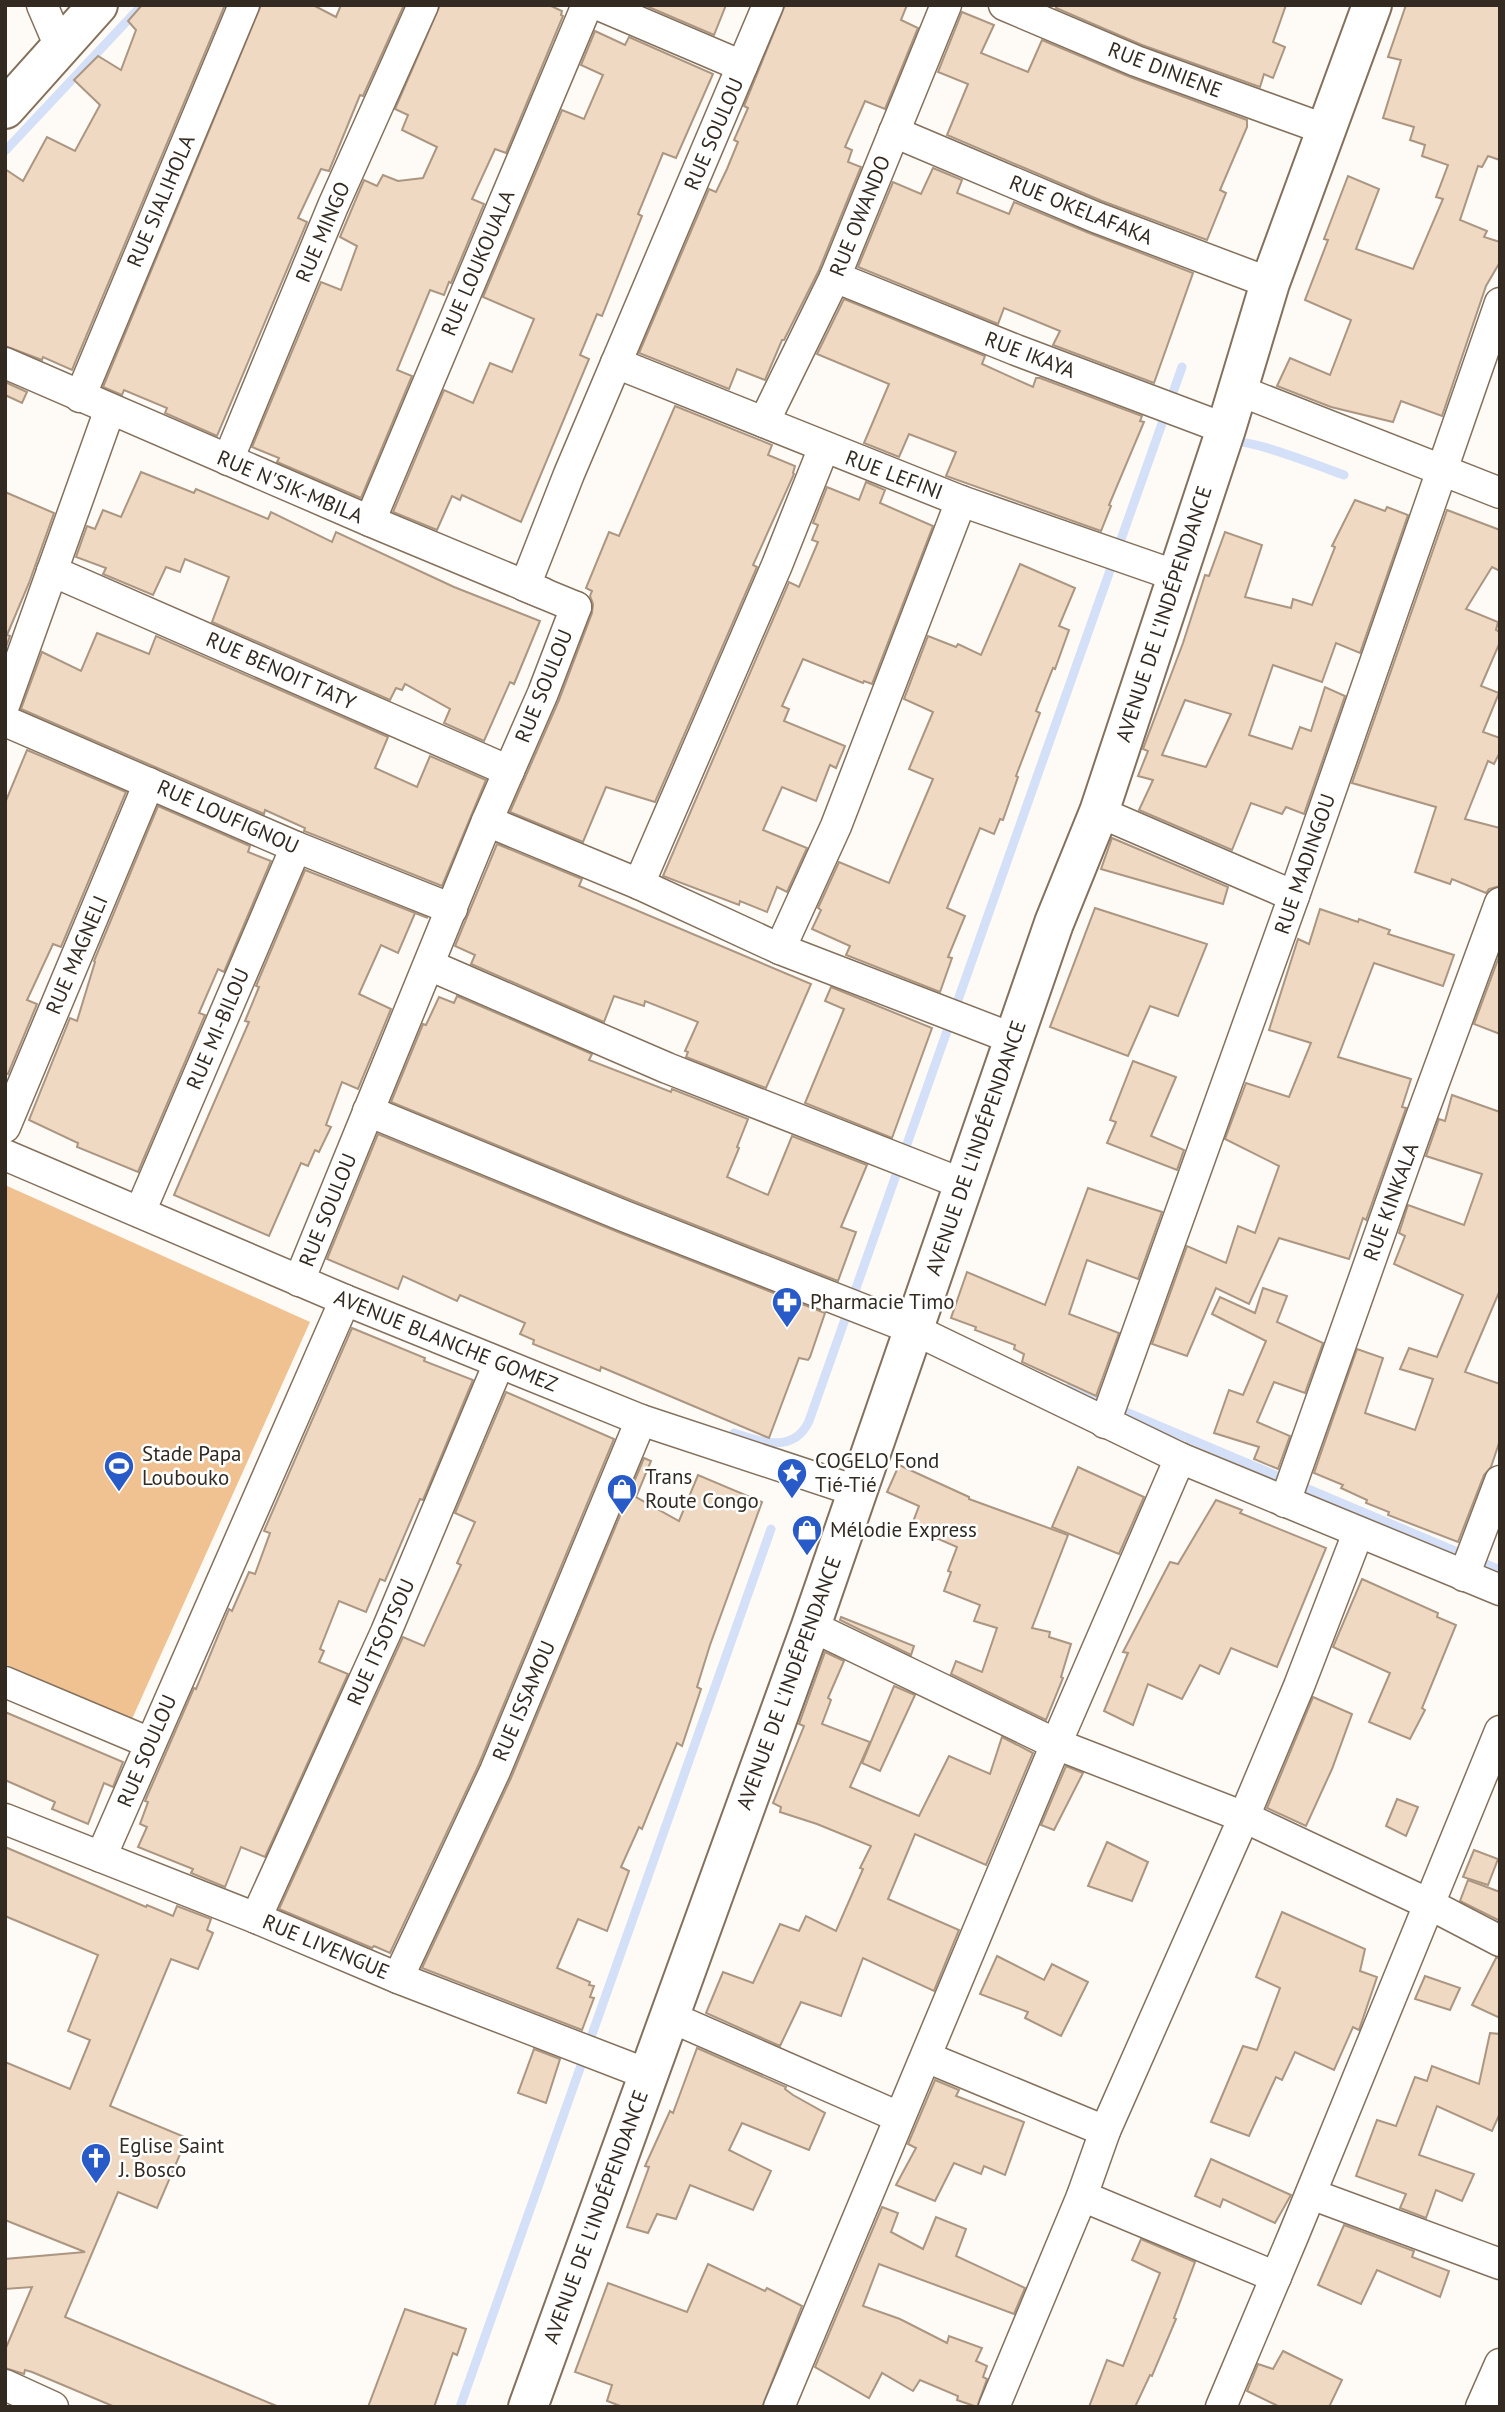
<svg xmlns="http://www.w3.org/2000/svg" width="1505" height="2412" font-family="'PT Sans',sans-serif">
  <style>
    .green { fill: #f1c291 }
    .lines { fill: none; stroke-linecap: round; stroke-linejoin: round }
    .stream { stroke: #d4e0f8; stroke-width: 9 }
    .building { fill: #efd9c3; stroke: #ab9682; stroke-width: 2; fill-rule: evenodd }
    .street-casing { stroke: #84715d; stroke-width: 33 }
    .secondary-casing { stroke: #84715d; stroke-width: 42 }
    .street { stroke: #fff; stroke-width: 30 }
    .secondary { stroke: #fff; stroke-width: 38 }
    .labels { text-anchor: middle; stroke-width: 5; stroke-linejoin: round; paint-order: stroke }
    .street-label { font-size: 21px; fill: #332b22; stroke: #fff }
    .poi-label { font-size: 21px; fill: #332b22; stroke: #fff; text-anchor: start }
  </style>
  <rect width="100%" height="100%" fill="#fefaf5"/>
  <polygon class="green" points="5,1185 310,1322 132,1719 5,1664"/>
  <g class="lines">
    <g class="stream">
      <polyline points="5,151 142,5"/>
      <path d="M1233,443c14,-6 91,25 111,32"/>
      <polyline points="1069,1388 1500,1570"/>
      <path d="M734,1433c27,9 60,21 75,-12l373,-1054"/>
      <polyline points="460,2407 771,1529"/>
    </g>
  </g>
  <g class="building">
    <polygon points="142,5 225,5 72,370 43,357 42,360 5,346 5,169 23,181 47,137 75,151 100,105 74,80 98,56 121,70 136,30 128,21"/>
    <polygon points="261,5 313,5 336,17 341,5 404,5 363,96 360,95 329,171 321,169 298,218 307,222 217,436 165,413 167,408 124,390 122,395 103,387"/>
    <polygon points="440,5 549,5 562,11 561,15 563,16 506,153 495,149 472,199 484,204 451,283 449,282 444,295 430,290 397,370 412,376 361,498 277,462 279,458 252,447 321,282 341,290 357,246 340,237 364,180 377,186 383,175 398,181 423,178 437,147 402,130 408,115 395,109"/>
    <polygon points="644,5 726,5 714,35"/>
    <polygon points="785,5 907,5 901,20 918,28 885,109 865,101 845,147 852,150 848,162 861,167 819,270 784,340 782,340 765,380 737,369 729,389 639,353 709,189 716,192 727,169 738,142 734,140 748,108 744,106"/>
    <polygon points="1057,5 1286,5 1273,42 1285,47 1273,78 1264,74 1260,87 1142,45 1056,8"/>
    <polygon points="1406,5 1500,5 1500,160 1488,156 1482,167 1478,166 1460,220 1487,231 1484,237 1500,242 1500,262 1486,286 1442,416 1401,401 1393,422 1331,407 1277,386 1290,358 1330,375 1351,320 1305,300 1328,240 1324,239 1348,176 1379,189 1356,249 1413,269 1443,199 1436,197 1448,165 1422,156 1425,145 1410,140 1414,127 1383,118 1401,60 1388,57"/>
    <polygon points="962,12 994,25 981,53 1028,72 1042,40 1130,77 1247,120 1247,127 1220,190 1226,193 1207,240 1102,201 947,135 968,84 938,72"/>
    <polygon points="595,31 625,45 629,37 713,74 676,158 663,153 638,214 642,216 602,316 597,314 580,355 589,359 521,522 462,495 460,500 452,496 437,530 393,512 444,390 473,403 490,363 512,372 534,319 483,297 562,110 584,119 603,75 581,65"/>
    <polygon points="933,168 962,180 957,193 1009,214 1014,202 1089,233 1193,273 1154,383 1053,345 1060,331 1004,308 998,324 858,267 893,182 921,194"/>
    <polygon points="844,299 985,356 982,364 1033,387 1036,378 1040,378 1142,416 1140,421 1144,422 1109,505 1111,506 1101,531 946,476 956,452 909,434 899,457 864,443 889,384 817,354"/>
    <polygon points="5,382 27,392 22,403 5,395"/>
    <polygon points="675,406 772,445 768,455 795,466 793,473 794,474 753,565 757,567 655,802 606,787 583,842 510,812 559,700 592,613 593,604 590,596 592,591 586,588 609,532 619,536"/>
    <polygon points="141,472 194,493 196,489 268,519 271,512 332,542 336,532 454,587 540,621 514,684 510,682 484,741 444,723 450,709 405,684 402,690 396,688 390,700 212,622 229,577 185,559 180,572 166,567 153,595 103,574 106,568 76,557 87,526 95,529 103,510 121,517"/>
    <polygon points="866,482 885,490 880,503 933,526 872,684 864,681 863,683 803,659 782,706 789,709 784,721 845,746 836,768 830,765 816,801 782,787 763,830 807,848 787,892 777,887 767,912 740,901 739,905 663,876 789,582 799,587 818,542 812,540 818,525 813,523 827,487 859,500"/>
    <polygon points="5,492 54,513 29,583 7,635 10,636 5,650"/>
    <path d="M1355,500l30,11 2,-4 21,8 -48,138 -24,-10 -14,39 -49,-17 -24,70 43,14 8,-22 11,4 14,-44 20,9 -41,118 -18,-7 -4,7 -31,-11 -19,47 -93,-40 14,-30 -15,-4 10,-25 -5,-2 40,-106 22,-68 4,1 16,-44 37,13 -17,52 46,11 2,-9 19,6 23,-58 -3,-1zM1185,700l46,14 -25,53 -44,-12z"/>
    <polygon points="1447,510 1500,530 1500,571 1492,567 1466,609 1498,622 1496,630 1500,632 1500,642 1481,686 1499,693 1483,732 1500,738 1500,752 1494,764 1488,761 1465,819 1500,828 1500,886 1489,889 1486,893 1452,879 1450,884 1415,872 1436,807 1352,783"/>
    <polygon points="1020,564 1075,588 1059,626 1069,630 1055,669 1053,668 1036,711 1040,713 1016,776 1018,777 1003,820 1000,819 994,834 980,828 947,908 965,916 948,957 952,958 940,992 846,955 850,946 812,929 821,910 818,908 839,862 889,883 933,779 909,769 933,712 904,699 928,636 956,647 958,644 981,655"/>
    <polygon points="97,633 149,654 156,636 388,737 375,768 417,787 430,756 486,780 442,886 304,831 305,828 265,810 264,814 21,709 42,652 81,671"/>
    <polygon points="27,750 126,792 61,947 53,944 27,1000 37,1004 8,1074 5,1073 5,803"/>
    <polygon points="158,806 250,846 248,852 271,861 224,972 218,969 199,1013 205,1015 138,1172 77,1147 78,1143 29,1120 70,1018 77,1021 95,962 94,961"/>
    <polygon points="1112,838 1228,887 1223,904 1101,869"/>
    <polygon points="497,844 582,879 579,886 811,984 766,1088 686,1057 688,1052 685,1051 698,1022 645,1001 644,1006 614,996 604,1022 471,964 475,955 455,946"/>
    <polygon points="305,870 428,918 415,913 398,953 381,945 359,994 391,1009 358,1089 342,1082 326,1125 331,1127 319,1152 315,1150 308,1166 301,1163 269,1236 174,1195 249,1022 245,1021 259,987 256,986"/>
    <polygon points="1095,908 1207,944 1178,1016 1150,1006 1128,1056 1050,1027"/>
    <polygon points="1320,909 1358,922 1359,919 1390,930 1388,934 1454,955 1443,986 1374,963 1338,1057 1411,1079 1402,1107 1406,1108 1366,1220 1363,1218 1349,1259 1279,1238 1249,1304 1216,1288 1187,1356 1152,1344 1187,1246 1226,1263 1238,1226 1255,1233 1279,1166 1225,1139 1246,1083 1289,1097 1311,1043 1269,1030 1298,939 1309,944"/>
    <polygon points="1500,954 1500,1034 1474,1024"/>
    <polygon points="831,987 932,1028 892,1138 805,1103 844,1009 825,1001"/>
    <polygon points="457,996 592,1054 589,1060 671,1092 672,1089 748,1119 737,1147 739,1148 727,1177 768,1195 792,1136 867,1165 841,1227 856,1232 838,1281 631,1200 391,1102 423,1024 426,1025 439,997 454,1003"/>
    <polygon points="1133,1061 1176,1077 1151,1136 1184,1150 1177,1170 1107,1143 1116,1122 1110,1120"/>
    <polygon points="1452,1095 1500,1112 1500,1290 1465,1372 1500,1384 1500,1440 1491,1467 1484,1475 1458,1542 1388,1515 1389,1512 1366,1503 1367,1500 1341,1488 1343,1485 1314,1473 1357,1349 1383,1358 1365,1413 1415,1430 1433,1379 1400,1369 1409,1348 1437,1357 1463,1295 1394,1264 1405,1236 1399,1233 1408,1205 1464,1225 1482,1174 1426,1156 1439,1119 1445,1121"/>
    <polygon points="378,1134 618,1232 825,1313 810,1357 808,1360 799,1358 769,1438 601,1367 600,1371 533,1344 534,1340 520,1334 525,1323 460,1295 457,1301 403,1276 398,1289 327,1259"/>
    <polygon points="1088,1188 1162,1212 1138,1279 1087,1260 1069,1314 1119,1333 1096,1396 1022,1362 1024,1354 1014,1349 1015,1345 975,1330 976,1327 951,1318 967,1272 1045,1305"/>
    <polygon points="1263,1288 1287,1296 1277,1322 1323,1343 1305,1393 1274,1382 1257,1422 1290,1436 1278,1469 1254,1459 1259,1447 1214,1433 1229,1390 1243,1395 1266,1341 1212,1314 1220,1297 1255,1313"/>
    <polygon points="352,1328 425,1358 424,1361 473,1380 423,1500 420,1499 385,1581 380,1579 366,1612 339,1601 320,1649 324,1651 319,1662 348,1674 265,1857 241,1847 225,1887 191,1873 193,1869 138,1847 147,1827 140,1824 148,1802 145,1801 194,1688 196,1689 229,1609 232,1611 249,1572 255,1574 270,1533 264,1531"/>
    <polygon points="506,1392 614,1439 479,1764 390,1953 374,1946 372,1948 279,1909 403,1637 424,1646 461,1565 457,1563 475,1522 455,1513"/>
    <polygon points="644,1458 651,1461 636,1497 679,1521 698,1475 762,1502 710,1645 697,1687 701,1689 682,1746 677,1743 642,1829 639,1827 621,1867 629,1871 607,1931 578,1919 557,1968 590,1982 589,1985 594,1986 590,1997 594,1998 582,2030 422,1968 511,1778"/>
    <polygon points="899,1465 969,1497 969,1499 1068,1535 1032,1628 1050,1632 1049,1637 1071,1644 1061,1677 1063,1678 1046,1720 951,1674 956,1661 982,1672 997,1628 974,1621 980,1605 944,1591 951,1572 948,1571 957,1547 911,1527 919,1506 887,1492"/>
    <polygon points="1078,1467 1144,1497 1119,1554 1052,1527"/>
    <polygon points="1216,1500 1242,1510 1240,1513 1326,1548 1277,1667 1231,1648 1219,1674 1200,1665 1182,1699 1148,1684 1133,1725 1104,1711 1128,1653 1123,1652 1170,1562 1178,1564"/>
    <polygon points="1362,1579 1438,1613 1437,1617 1456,1625 1422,1708 1425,1710 1410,1739 1369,1722 1390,1673 1333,1647"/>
    <polygon points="841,1617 914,1646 911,1655 840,1620"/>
    <polygon points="825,1652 844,1661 828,1698 831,1700 822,1724 870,1742 850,1787 919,1816 949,1756 990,1774 1002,1737 1033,1753 986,1865 915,1834 888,1899 959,1930 934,1991 863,1958 841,2016 801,2002 780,2046 706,2013 723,1972 753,1983 780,1924 799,1931 806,1916 836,1931 863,1869 860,1868 871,1846 817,1824 780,1812 781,1807 773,1803 804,1726 799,1724"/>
    <polygon points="894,1686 915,1695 880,1771 862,1763"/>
    <polygon points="1313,1697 1352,1714 1332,1769 1306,1826 1267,1808"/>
    <polygon points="5,1712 123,1762 113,1787 104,1783 88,1824 52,1809 55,1802 5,1780"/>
    <polygon points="1066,1766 1083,1773 1054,1830 1041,1825"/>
    <polygon points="1397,1799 1418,1807 1406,1836 1386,1826"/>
    <polygon points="1107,1842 1148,1862 1132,1901 1088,1886"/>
    <polygon points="5,1847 146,1907 147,1905 173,1916 177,1906 211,1919 207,1930 213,1933 198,1969 171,1959 110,2106 187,2138 157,2208 118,2192 65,2317 279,2407 115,2407 32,2372 25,2370 24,2374 5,2368 5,2350 32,2287 5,2289 5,2259 85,2252 5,2220 5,2062 70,2089 90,2040 68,2031 98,1955 5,1916"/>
    <polygon points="1474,1850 1498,1859 1488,1885 1463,1877"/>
    <polygon points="1468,1880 1500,1892 1500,1921 1460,1901"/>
    <polygon points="1282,1912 1365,1949 1360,1971 1377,1977 1359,2030 1353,2027 1334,2070 1295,2052 1282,2080 1276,2077 1249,2136 1211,2122 1243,2046 1257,2050 1280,1988 1256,1977"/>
    <polygon points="997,1956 1044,1980 1052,1964 1088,1982 1061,2036 1025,2018 1028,2012 980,1994"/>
    <polygon points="1496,1958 1500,1958 1500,2018 1472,2005"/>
    <polygon points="1425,1976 1460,1988 1450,2010 1415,1999"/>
    <polygon points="1490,2033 1500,2034 1500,2113 1492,2131 1437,2106 1419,2155 1474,2174 1462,2201 1436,2190 1426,2218 1400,2208 1406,2194 1356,2176 1377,2120 1396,2126 1415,2077 1427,2081 1432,2066 1479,2084"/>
    <polygon points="697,2048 786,2087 785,2089 793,2095 825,2113 809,2150 742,2123 729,2150 771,2171 753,2210 690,2185 676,2219 657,2214 648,2233 627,2227 649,2167 645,2166 670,2111 673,2113"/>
    <polygon points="534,2049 560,2059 546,2103 518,2093"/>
    <polygon points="935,2080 959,2090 956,2096 1024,2122 1005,2175 984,2166 981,2174 954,2163 935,2201 896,2185 916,2148 908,2144"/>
    <polygon points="1211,2159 1291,2195 1275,2223 1223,2199 1220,2207 1195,2196"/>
    <polygon points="882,2207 898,2213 891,2232 923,2249 936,2217 966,2229 956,2256 1025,2288 1014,2314 879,2264 863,2306 900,2319 947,2343 949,2336 982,2348 976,2361 987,2366 983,2377 987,2379 977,2407 957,2400 958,2396 920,2380 913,2391 882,2373 869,2398 815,2367"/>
    <polygon points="1344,2225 1414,2251 1412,2257 1449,2271 1440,2297 1377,2270 1361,2304 1318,2285"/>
    <polygon points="1141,2239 1195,2262 1174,2318 1176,2319 1152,2376 1150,2375 1135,2407 1089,2407 1107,2360 1123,2366 1160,2273 1132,2260"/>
    <polygon points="708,2264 765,2291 767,2288 802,2306 762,2407 623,2407 607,2401 612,2385 575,2372 608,2283 687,2312"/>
    <polygon points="405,2309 466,2329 457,2355 453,2353 434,2407 368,2407"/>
    <polygon points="1283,2351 1342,2380 1329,2407 1280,2407 1247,2391 1258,2364 1273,2369"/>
  </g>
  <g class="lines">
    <g class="street-casing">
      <g id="street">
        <polyline points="42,5 60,47"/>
        <polyline points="599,5 742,66"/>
        <polyline points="1004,5 1136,61 1327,130"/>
        <polyline points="894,132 1095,217 1270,283"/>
        <polyline points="835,277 1016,350 1226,429"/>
        <polyline points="5,363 370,521 543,593"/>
        <polyline points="616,363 961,501 1177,576"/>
        <polyline points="1238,390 1500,493"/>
        <polyline points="80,397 244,5"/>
        <polyline points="764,422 835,277 946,5"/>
        <polyline points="228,460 333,206 423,5"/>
        <polyline points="370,521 587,5"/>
        <polyline points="52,571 509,771"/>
        <polyline points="576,607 525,586 569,474 768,5"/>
        <polyline points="5,703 110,409"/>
        <polyline points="5,721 296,847 452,909"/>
        <polyline points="1099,812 1294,896"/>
        <polyline points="487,821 639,884 780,949 1014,1039"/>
        <polyline points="639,884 777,565 824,447"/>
        <polyline points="780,949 836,826 961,501"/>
        <polyline points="429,965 667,1068 963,1184"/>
        <polyline points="368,1111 624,1216 913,1329 1180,1458 1500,1590"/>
        <polyline points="5,1127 149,783"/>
        <polyline points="5,1155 345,1300 641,1420 856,1491"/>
        <polyline points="140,1212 296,847"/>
        <polyline points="299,1281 487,821 543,693 576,607"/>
        <polyline points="1105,1423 1294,896 1500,303"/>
        <polyline points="1285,1502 1419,1123 1500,903"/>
        <polyline points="1464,1576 1500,1481"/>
        <polyline points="811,1626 1056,1744 1244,1817 1429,1904 1500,1941"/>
        <polyline points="5,1682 150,1743"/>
        <polyline points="5,1819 256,1918 398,1978 647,2074"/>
        <polyline points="101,1857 345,1300"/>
        <polyline points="256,1918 386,1632 499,1363"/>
        <polyline points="398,1978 495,1771 641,1420"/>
        <polyline points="668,2016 899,2117"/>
        <polyline points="926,2057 1105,2131"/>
        <polyline points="1311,2194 1500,2264"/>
        <polyline points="1082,2196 1276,2277"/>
        <polyline points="5,2385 53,2407"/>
        <polyline points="779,2407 1056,1744 1180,1458"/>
        <polyline points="994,2407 1082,2196 1105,2131 1244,1817 1299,1686 1358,1533"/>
        <polyline points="1221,2407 1294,2234 1500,1731"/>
        <polyline points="1481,2407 1500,2364"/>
      </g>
    </g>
    <g class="secondary-casing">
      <g id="secondary">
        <polyline points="5,109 98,5"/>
        <polyline points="528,2407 811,1626 1054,923 1099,812 1226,429 1270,283 1372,5"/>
      </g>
    </g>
    <use href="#street" class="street"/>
    <use href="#secondary" class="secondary"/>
  </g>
  <defs>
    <g id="pharmacy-pin" transform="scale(1.575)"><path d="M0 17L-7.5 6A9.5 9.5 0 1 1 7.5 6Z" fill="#285ac8" stroke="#fff"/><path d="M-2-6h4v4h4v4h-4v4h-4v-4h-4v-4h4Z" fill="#fff"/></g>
    <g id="stadium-pin" transform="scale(1.575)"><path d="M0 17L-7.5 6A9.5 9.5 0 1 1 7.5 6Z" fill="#285ac8" stroke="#fff"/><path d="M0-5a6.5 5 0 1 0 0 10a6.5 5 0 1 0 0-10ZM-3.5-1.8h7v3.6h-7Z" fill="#fff"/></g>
    <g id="sight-pin" transform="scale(1.575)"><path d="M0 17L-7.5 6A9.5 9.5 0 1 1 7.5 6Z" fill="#285ac8" stroke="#fff"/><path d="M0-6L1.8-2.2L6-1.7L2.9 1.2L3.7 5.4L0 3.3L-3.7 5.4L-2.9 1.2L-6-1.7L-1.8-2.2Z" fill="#fff"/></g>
    <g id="shop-pin" transform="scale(1.575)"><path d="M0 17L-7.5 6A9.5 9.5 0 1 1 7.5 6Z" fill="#285ac8" stroke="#fff"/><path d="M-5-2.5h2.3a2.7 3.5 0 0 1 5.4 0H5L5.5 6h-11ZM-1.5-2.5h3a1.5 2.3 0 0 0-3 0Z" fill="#fff"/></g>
    <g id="church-pin" transform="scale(1.575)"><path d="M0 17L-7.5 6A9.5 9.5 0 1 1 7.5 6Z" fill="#285ac8" stroke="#fff"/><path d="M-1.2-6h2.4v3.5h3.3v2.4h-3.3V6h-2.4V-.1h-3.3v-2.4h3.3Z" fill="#fff"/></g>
  </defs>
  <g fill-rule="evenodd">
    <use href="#pharmacy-pin" x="787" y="1302"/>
    <use href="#stadium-pin" x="119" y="1466"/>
    <use href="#sight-pin" x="792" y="1473"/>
    <use href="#shop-pin" x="622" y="1489"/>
    <use href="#shop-pin" x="807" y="1530"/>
    <use href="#church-pin" x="96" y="2158"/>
  </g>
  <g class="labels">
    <g class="street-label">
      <text transform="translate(1165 70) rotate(21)" y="7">RUE DINIENE</text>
      <text transform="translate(714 134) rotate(-67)" y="7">RUE SOULOU</text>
      <text transform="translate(161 201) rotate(-67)" y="7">RUE SIALIHOLA</text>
      <text transform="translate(1081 210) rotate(22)" y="7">RUE OKELAFAKA</text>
      <text transform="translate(860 216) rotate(-68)" y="7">RUE OWANDO</text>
      <text transform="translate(323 232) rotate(-67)" y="7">RUE MINGO</text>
      <text transform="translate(478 263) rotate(-67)" y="7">RUE LOUKOUALA</text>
      <text transform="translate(1030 355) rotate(21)" y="7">RUE IKAYA</text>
      <text transform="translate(894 475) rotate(21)" y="7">RUE LEFINI</text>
      <text transform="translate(290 487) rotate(23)" y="7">RUE N'SIK-MBILA</text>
      <text transform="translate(1164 614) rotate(-72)" y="7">AVENUE DE L'INDÉPENDANCE</text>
      <text transform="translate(281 671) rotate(24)" y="7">RUE BENOIT TATY</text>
      <text transform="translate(544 686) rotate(-68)" y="7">RUE SOULOU</text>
      <text transform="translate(228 817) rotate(24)" y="7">RUE LOUFIGNOU</text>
      <text transform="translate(1305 864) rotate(-71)" y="7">RUE MADINGOU</text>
      <text transform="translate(77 955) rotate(-67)" y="7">RUE MAGNELI</text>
      <text transform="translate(218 1029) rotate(-67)" y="7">RUE MI-BILOU</text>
      <text transform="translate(976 1148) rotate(-71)" y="7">AVENUE DE L'INDÉPENDANCE</text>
      <text transform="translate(1391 1202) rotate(-70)" y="7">RUE KINKALA</text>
      <text transform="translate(328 1210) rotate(-68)" y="7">RUE SOULOU</text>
      <text transform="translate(446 1341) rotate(22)" y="7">AVENUE BLANCHE GOMEZ</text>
      <text transform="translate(381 1642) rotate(-66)" y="7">RUE ITSOTSOU</text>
      <text transform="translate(789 1683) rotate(-70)" y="7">AVENUE DE L'INDÉPENDANCE</text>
      <text transform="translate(524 1701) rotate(-67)" y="7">RUE ISSAMOU</text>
      <text transform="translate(147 1751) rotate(-67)" y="7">RUE SOULOU</text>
      <text transform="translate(326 1947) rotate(23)" y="7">RUE LIVENGUE</text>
      <text transform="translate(596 2217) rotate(-70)" y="7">AVENUE DE L'INDÉPENDANCE</text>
    </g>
    <g class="poi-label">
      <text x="810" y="1309">Pharmacie Timo</text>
      <text x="142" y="1461">Stade Papa<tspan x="142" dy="24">Loubouko</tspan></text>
      <text x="815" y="1468">COGELO Fond<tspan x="815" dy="24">Tié-Tié</tspan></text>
      <text x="645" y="1484">Trans<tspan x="645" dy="24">Route Congo</tspan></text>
      <text x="830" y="1537">Mélodie Express</text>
      <text x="119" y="2153">Eglise Saint<tspan x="119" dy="24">J. Bosco</tspan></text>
    </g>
  </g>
  <rect width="1505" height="2412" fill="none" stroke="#332b22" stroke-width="14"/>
</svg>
